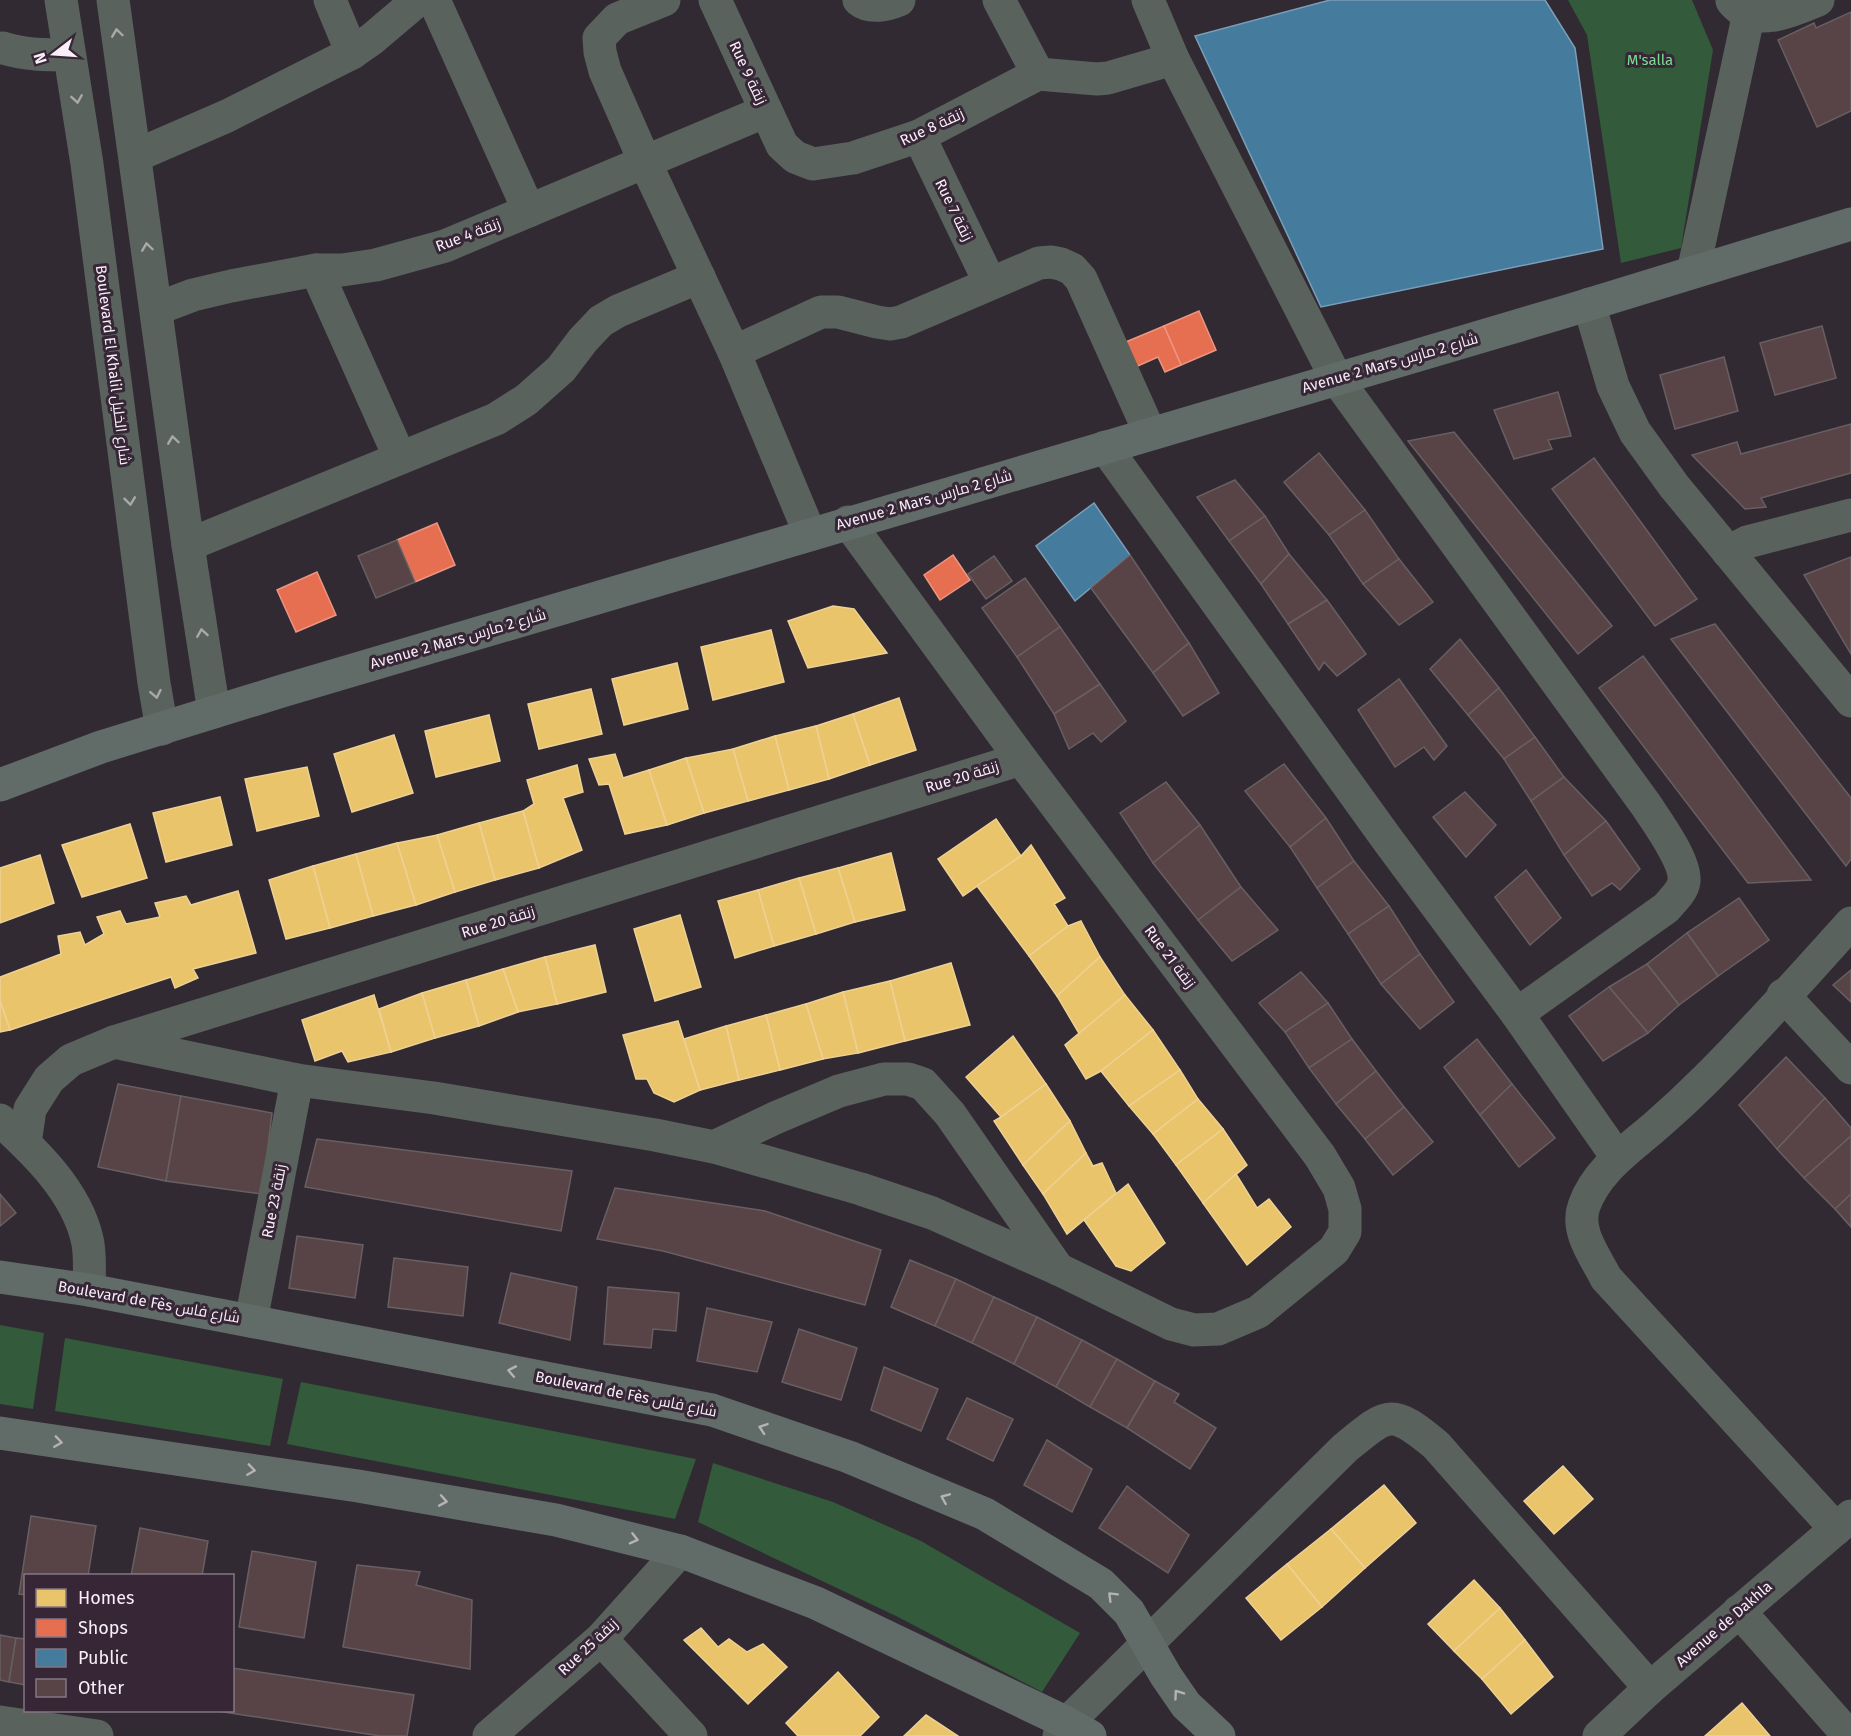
<svg xmlns="http://www.w3.org/2000/svg" width="1851" height="1736" font-family="'Fira Sans',Cairo,sans-serif">
  <style>
    .green { fill: #325a3b }
    .homes { fill: #e9c46a; stroke: #eed195; stroke-width: 1.5 }
    .shops { fill: #e76f51; stroke: #ec9583; stroke-width: 1.5 }
    .public { fill: #457b9d; stroke: #7b9eb9; stroke-width: 1.5 }
    .building { fill: #584447; stroke: #685f62; stroke-width: 1.5 }
    .lines { fill: none; stroke-linecap: round; stroke-linejoin: round }
    .minor { stroke: #59625d; stroke-width: 33 }
    .major { stroke: #616b67; stroke-width: 33 }
    .oneway { stroke: #a9a8ab }
    .oneway2 { stroke: #b5b3b7 }
    .labels { text-anchor: middle; stroke-width: 6; stroke-linejoin: round; paint-order: stroke }
    .park-label { font-size: 15px; fill: #79de8f; stroke: #362636 }
    .street-label { font-size: 15px; fill: #f9eef9; stroke: #362636 }
  </style>
  <rect width="100%" height="100%" fill="#322a32"/>
  <g class="green">
    <polygon points="1568,0 1692,0 1713,50 1681,248 1621,263 1587,35"/>
    <polygon points="0,1325 44,1333 33,1409 0,1404"/>
    <polygon points="65,1338 283,1379 270,1446 55,1411"/>
    <polygon points="301,1382 696,1459 675,1519 287,1444"/>
    <polygon points="713,1463 833,1502 921,1541 1080,1633 1042,1692 896,1616 698,1522"/>
  </g>
  <g class="homes">
    <polygon points="833,606 854,609 887,653 808,668 788,621"/>
    <polygon points="771,630 784,682 713,700 701,647"/>
    <polygon points="677,663 688,709 624,725 612,679"/>
    <polygon points="591,689 602,734 539,749 528,704"/>
    <polygon points="899,698 916,750 870,765 853,714"/>
    <polygon points="853,714 870,765 829,779 816,726"/>
    <polygon points="489,715 500,761 436,777 425,731"/>
    <polygon points="816,726 829,779 789,790 775,736"/>
    <polygon points="394,735 413,793 352,812 334,754"/>
    <polygon points="775,736 789,790 748,801 733,749"/>
    <polygon points="733,749 748,801 704,813 686,758"/>
    <polygon points="615,754 623,778 649,770 667,825 625,834 609,784 599,785 589,759"/>
    <polygon points="686,758 704,813 667,825 649,770"/>
    <polygon points="577,765 583,792 563,798 582,850 539,868 523,811 534,804 527,780"/>
    <polygon points="307,767 319,816 257,831 245,779"/>
    <polygon points="220,797 232,845 166,862 153,813"/>
    <polygon points="523,811 539,868 495,880 479,823"/>
    <polygon points="996,819 1021,856 963,896 938,859"/>
    <polygon points="479,823 495,880 455,892 437,835"/>
    <polygon points="130,824 147,878 82,897 62,845"/>
    <polygon points="437,835 455,892 416,905 397,843"/>
    <polygon points="397,843 416,905 373,916 356,854"/>
    <polygon points="1031,845 1065,898 1054,904 1068,926 1029,956 977,886 1021,856"/>
    <polygon points="891,853 905,910 855,922 838,868"/>
    <polygon points="356,854 373,916 330,928 313,866"/>
    <polygon points="40,855 54,903 0,923 0,868"/>
    <polygon points="313,866 330,928 286,939 269,880"/>
    <polygon points="838,868 855,922 816,934 799,878"/>
    <polygon points="799,878 816,934 774,946 758,890"/>
    <polygon points="758,890 774,946 735,958 718,901"/>
    <polygon points="238,891 256,953 193,969 198,978 175,988 171,977 10,1030 0,1001 0,977 61,954 58,936 80,932 85,945 104,934 97,917 120,911 126,924 160,917 155,903 186,896 191,905"/>
    <polygon points="680,915 701,987 655,1001 634,929"/>
    <polygon points="1081,921 1100,957 1057,996 1029,956 1068,926"/>
    <polygon points="595,945 606,992 557,1004 545,957"/>
    <polygon points="545,957 557,1004 518,1012 503,969"/>
    <polygon points="1100,957 1125,995 1080,1035 1057,996"/>
    <polygon points="951,963 970,1025 905,1041 890,981"/>
    <polygon points="503,969 518,1012 479,1026 466,980"/>
    <polygon points="466,980 479,1026 435,1038 422,993"/>
    <polygon points="890,981 905,1041 858,1053 843,992"/>
    <polygon points="843,992 858,1053 823,1059 806,1004"/>
    <polygon points="422,993 435,1038 391,1052 379,1009"/>
    <polygon points="374,995 391,1052 348,1062 342,1051 315,1061 302,1020"/>
    <polygon points="1125,995 1153,1030 1101,1071 1086,1079 1065,1045"/>
    <polygon points="0,1001 10,1030 0,1032"/>
    <polygon points="806,1004 823,1059 780,1070 766,1015"/>
    <polygon points="766,1015 780,1070 739,1080 726,1026"/>
    <polygon points="678,1021 700,1090 674,1102 654,1093 647,1079 636,1079 623,1035"/>
    <polygon points="726,1026 739,1080 700,1090 684,1039"/>
    <polygon points="1153,1030 1180,1070 1129,1106 1101,1071"/>
    <polygon points="1013,1036 1046,1084 1001,1117 966,1077"/>
    <polygon points="1180,1070 1198,1099 1153,1134 1129,1106"/>
    <polygon points="1046,1084 1070,1121 1023,1165 994,1121 1001,1117"/>
    <polygon points="1198,1099 1223,1129 1176,1165 1153,1134"/>
    <polygon points="1070,1121 1086,1153 1043,1194 1023,1165"/>
    <polygon points="1223,1129 1247,1165 1203,1203 1176,1165"/>
    <polygon points="1086,1153 1093,1166 1102,1163 1116,1193 1067,1234 1043,1194"/>
    <polygon points="1236,1174 1257,1208 1269,1199 1291,1227 1247,1265 1203,1203"/>
    <polygon points="1128,1184 1165,1243 1131,1271 1116,1266 1084,1220"/>
    <polygon points="1563,1466 1593,1499 1554,1534 1524,1501"/>
    <polygon points="1384,1485 1416,1523 1365,1568 1331,1529"/>
    <polygon points="1331,1529 1365,1568 1322,1607 1287,1564"/>
    <polygon points="1287,1564 1322,1607 1281,1640 1246,1598"/>
    <polygon points="1474,1580 1500,1608 1454,1651 1428,1624"/>
    <polygon points="1500,1608 1525,1640 1482,1679 1454,1651"/>
    <polygon points="701,1628 718,1647 729,1639 747,1652 763,1644 787,1667 748,1704 684,1640"/>
    <polygon points="1525,1640 1553,1677 1511,1714 1482,1679"/>
    <polygon points="838,1672 879,1717 860,1736 798,1736 786,1723"/>
    <polygon points="1742,1703 1770,1736 1705,1736"/>
    <polygon points="926,1715 958,1736 904,1736"/>
  </g>
  <g class="shops">
    <polygon points="1199,311 1216,350 1181,365 1164,326"/>
    <polygon points="1164,326 1181,365 1165,372 1158,357 1131,369 1121,344"/>
    <polygon points="437,523 455,565 415,582 397,540"/>
    <polygon points="953,555 970,580 940,600 924,575"/>
    <polygon points="317,572 336,615 296,632 277,590"/>
  </g>
  <g class="public">
    <polygon points="1330,0 1545,0 1575,48 1603,249 1321,307 1195,36"/>
    <polygon points="1094,503 1130,555 1075,601 1036,546"/>
  </g>
  <g class="building">
    <polygon points="1851,12 1851,111 1817,127 1778,40 1814,23 1816,28"/>
    <polygon points="1822,326 1836,378 1775,395 1760,343"/>
    <polygon points="1724,357 1738,411 1675,429 1660,375"/>
    <polygon points="1558,392 1571,436 1548,440 1552,449 1514,459 1494,410"/>
    <polygon points="1851,424 1851,473 1761,498 1766,507 1745,509 1692,455 1737,442 1741,454"/>
    <polygon points="1454,432 1612,626 1578,654 1408,441"/>
    <polygon points="1319,453 1365,510 1329,535 1284,482"/>
    <polygon points="1594,458 1697,599 1655,626 1552,489"/>
    <polygon points="1235,480 1265,516 1229,541 1197,497"/>
    <polygon points="1365,510 1399,559 1363,584 1329,535"/>
    <polygon points="1265,516 1289,554 1261,584 1229,541"/>
    <polygon points="397,540 415,582 376,598 358,556"/>
    <polygon points="1289,554 1327,600 1288,624 1261,584"/>
    <polygon points="1130,555 1189,643 1153,673 1091,588"/>
    <polygon points="994,556 1012,581 986,599 968,574"/>
    <polygon points="1851,557 1851,654 1804,575"/>
    <polygon points="1399,559 1433,602 1399,625 1363,584"/>
    <polygon points="1025,578 1060,627 1017,657 982,608"/>
    <polygon points="1327,600 1366,654 1337,676 1324,662 1319,670 1288,624"/>
    <polygon points="1715,624 1851,798 1851,859 1846,866 1671,639"/>
    <polygon points="1060,627 1100,684 1054,714 1017,657"/>
    <polygon points="1460,639 1499,688 1468,715 1430,669"/>
    <polygon points="1189,643 1219,693 1183,716 1153,673"/>
    <polygon points="1643,656 1811,880 1748,883 1599,688"/>
    <polygon points="1399,679 1447,746 1434,760 1424,747 1395,767 1358,710"/>
    <polygon points="1100,684 1126,721 1101,742 1093,733 1069,749 1054,714"/>
    <polygon points="1499,688 1535,737 1504,759 1468,715"/>
    <polygon points="1535,737 1564,777 1531,801 1504,759"/>
    <polygon points="1284,764 1326,818 1290,847 1245,791"/>
    <polygon points="1564,777 1606,821 1564,855 1531,801"/>
    <polygon points="1166,782 1200,825 1153,863 1120,813"/>
    <polygon points="1465,792 1496,825 1466,857 1433,817"/>
    <polygon points="1326,818 1354,861 1317,888 1290,847"/>
    <polygon points="1606,821 1640,869 1620,890 1612,883 1592,896 1564,855"/>
    <polygon points="1200,825 1241,887 1198,920 1153,863"/>
    <polygon points="1354,861 1389,906 1348,934 1317,888"/>
    <polygon points="1526,870 1561,918 1530,945 1495,897"/>
    <polygon points="1241,887 1278,930 1232,961 1198,920"/>
    <polygon points="1739,898 1769,940 1718,976 1687,933"/>
    <polygon points="1389,906 1420,954 1381,984 1348,934"/>
    <polygon points="1687,933 1718,976 1679,1005 1647,964"/>
    <polygon points="1420,954 1454,1002 1420,1029 1381,984"/>
    <polygon points="1647,964 1679,1005 1648,1033 1609,987"/>
    <polygon points="1851,970 1851,1002 1833,985"/>
    <polygon points="1301,972 1328,1003 1285,1032 1259,1003"/>
    <polygon points="1609,987 1648,1033 1603,1061 1569,1016"/>
    <polygon points="1328,1003 1352,1039 1309,1068 1285,1032"/>
    <polygon points="1352,1039 1376,1071 1336,1104 1309,1068"/>
    <polygon points="1477,1039 1512,1084 1480,1115 1444,1067"/>
    <polygon points="1786,1057 1825,1098 1777,1149 1739,1105"/>
    <polygon points="1376,1071 1404,1107 1365,1139 1336,1104"/>
    <polygon points="118,1084 181,1096 166,1181 98,1167"/>
    <polygon points="1512,1084 1555,1138 1519,1167 1480,1115"/>
    <polygon points="181,1096 272,1113 262,1194 166,1181"/>
    <polygon points="1825,1098 1851,1128 1851,1136 1804,1178 1777,1149"/>
    <polygon points="1404,1107 1433,1142 1393,1175 1365,1139"/>
    <polygon points="1851,1136 1851,1194 1835,1209 1804,1178"/>
    <polygon points="317,1139 572,1171 561,1231 305,1187"/>
    <polygon points="615,1188 765,1211 881,1250 865,1305 663,1251 597,1239"/>
    <polygon points="0,1194 16,1213 0,1226"/>
    <polygon points="1851,1194 1851,1227 1835,1209"/>
    <polygon points="297,1236 363,1245 355,1298 289,1288"/>
    <polygon points="394,1258 468,1267 463,1316 388,1307"/>
    <polygon points="910,1260 956,1279 935,1326 891,1307"/>
    <polygon points="511,1273 577,1287 570,1340 499,1323"/>
    <polygon points="956,1279 994,1297 972,1343 935,1326"/>
    <polygon points="608,1287 679,1293 676,1331 653,1329 651,1348 604,1344"/>
    <polygon points="994,1297 1037,1317 1014,1364 972,1343"/>
    <polygon points="707,1308 772,1322 757,1372 697,1361"/>
    <polygon points="1037,1317 1082,1340 1056,1387 1014,1364"/>
    <polygon points="799,1329 857,1348 841,1400 782,1382"/>
    <polygon points="1082,1340 1117,1359 1090,1407 1056,1387"/>
    <polygon points="1117,1359 1155,1381 1127,1428 1090,1407"/>
    <polygon points="884,1367 938,1389 921,1431 871,1410"/>
    <polygon points="1155,1381 1179,1394 1174,1402 1216,1428 1190,1469 1127,1428"/>
    <polygon points="967,1398 1013,1419 993,1461 947,1439"/>
    <polygon points="1047,1440 1092,1469 1072,1512 1024,1485"/>
    <polygon points="1127,1486 1189,1535 1168,1573 1099,1528"/>
    <polygon points="31,1516 96,1526 88,1576 26,1576 26,1595 19,1594"/>
    <polygon points="140,1528 208,1541 202,1576 131,1576"/>
    <polygon points="252,1551 316,1562 304,1638 239,1627"/>
    <polygon points="357,1565 420,1572 416,1585 472,1600 470,1669 343,1647"/>
    <polygon points="0,1635 16,1638 9,1682 0,1680"/>
    <polygon points="16,1638 26,1639 26,1685 9,1682"/>
    <polygon points="232,1668 414,1695 407,1736 380,1736 211,1710 232,1710"/>
  </g>
  <g class="lines">
    <g class="minor">
      <polyline points="61,0 87,164 154,683 162,729"/>
      <polyline points="113,0 188,545 214,712"/>
      <polyline points="330,0 352,53"/>
      <polyline points="434,0 529,211"/>
      <polyline points="664,0 617,19 599,38 600,52 605,71 645,162 734,352 810,534"/>
      <polyline points="715,0 782,145 795,157 813,164 853,158 919,136 1038,74 1097,79 1108,78 1173,59"/>
      <path d="M859,0c11,9 28,5 40,0"/>
      <polyline points="999,0 1038,74"/>
      <path d="M1148,0l25,59 163,319 310,427c11,17 40,56 38,76 -1,10 -12,20 -18,27l-149,106"/>
      <path d="M1732,1c23,28 60,10 86,-1"/>
      <path d="M3,48c23,7 43,7 66,7"/>
      <polyline points="919,136 990,283"/>
      <polyline points="135,156 227,116 352,53 372,39 418,0"/>
      <polyline points="316,270 400,458"/>
      <polyline points="1693,272 1749,13"/>
      <polyline points="1589,304 1613,386 1635,432 1674,486 1851,701"/>
      <polyline points="156,309 193,295 231,286 316,270 342,270 376,265 445,246 766,111"/>
      <polyline points="734,352 821,312 838,312 877,322 890,324 901,322 1039,263 1051,262 1061,264 1072,269 1081,279 1150,433"/>
      <polyline points="1105,447 1387,839 1517,1014 1617,1157"/>
      <polyline points="188,545 496,419 526,400 561,369 583,340 601,321 618,311 699,277"/>
      <polyline points="1728,552 1747,542 1851,515"/>
      <polyline points="1783,995 1851,1068"/>
      <polyline points="114,1042 297,1080 434,1098 655,1135 714,1147 861,1189 932,1213 1058,1269 1171,1324 1194,1330 1218,1329 1258,1312 1334,1250 1345,1232 1345,1209 1339,1188 1320,1156 1021,759 848,522"/>
      <path d="M0,1120c35,32 76,71 87,119 4,15 2,35 2,51"/>
      <polyline points="25,1143 30,1109 49,1079 71,1060 114,1042 1021,759"/>
      <polyline points="714,1147 775,1118 839,1091 884,1079 908,1079 923,1084 950,1114 1058,1269"/>
      <polyline points="251,1321 297,1080"/>
      <path d="M1836,1529l-230,-251c-11,-22 -31,-47 -22,-72 13,-37 47,-58 75,-83 15,-13 29,-26 43,-40 52,-51 100,-106 149,-160"/>
      <polyline points="1739,1611 1849,1736"/>
      <polyline points="601,1639 691,1736"/>
      <polyline points="0,1722 97,1736"/>
      <polyline points="489,1736 601,1639 680,1551"/>
      <path d="M1059,1736l8,-13 278,-275c44,-36 46,-40 91,-3l214,243"/>
      <polyline points="1599,1736 1650,1688 1851,1516"/>
    </g>
    <g class="major">
      <polyline points="0,785 101,747 282,691 1564,312 1851,224"/>
      <polyline points="0,1277 89,1290 712,1410 849,1457 985,1514 1101,1584 1129,1612 1166,1676 1186,1705 1219,1736"/>
      <polyline points="0,1433 358,1486 556,1520 680,1551 816,1603 1067,1723 1090,1736"/>
    </g>
  </g>
  <defs><path id="oneway-chevron" d="M-2-3.5L2.5 0L-2 3.5" fill="none" stroke-width="1.6" stroke-linecap="round" stroke-linejoin="round" transform="scale(1.5)"/></defs>
  <g class="oneway">
    <use href="#oneway-chevron" transform="translate(117 33) rotate(-98)"/>
    <use href="#oneway-chevron" transform="translate(77 99) rotate(81)"/>
    <use href="#oneway-chevron" transform="translate(147 247) rotate(-98)"/>
    <use href="#oneway-chevron" transform="translate(173 440) rotate(-98)"/>
    <use href="#oneway-chevron" transform="translate(130 501) rotate(83)"/>
    <use href="#oneway-chevron" transform="translate(202 633) rotate(-99)"/>
    <use href="#oneway-chevron" transform="translate(156 694) rotate(79)"/>
  </g>
  <g class="oneway2">
    <use href="#oneway-chevron" transform="translate(512 1371) rotate(-169)"/>
    <use href="#oneway-chevron" transform="translate(763 1428) rotate(-161)"/>
    <use href="#oneway-chevron" transform="translate(58 1442) rotate(8)"/>
    <use href="#oneway-chevron" transform="translate(251 1470) rotate(8)"/>
    <use href="#oneway-chevron" transform="translate(945 1498) rotate(-157)"/>
    <use href="#oneway-chevron" transform="translate(443 1501) rotate(10)"/>
    <use href="#oneway-chevron" transform="translate(634 1539) rotate(14)"/>
    <use href="#oneway-chevron" transform="translate(1112 1596) rotate(-135)"/>
    <use href="#oneway-chevron" transform="translate(1178 1694) rotate(-125)"/>
  </g>
  <g class="labels">
    <g class="park-label">
      <text x="1650" y="65">M'salla</text>
    </g>
    <g class="street-label">
      <text transform="translate(748 73) rotate(65)" y="5">Rue 9 زنقة</text>
      <text transform="translate(932 127) rotate(-25)" y="5">Rue 8 زنقة</text>
      <text transform="translate(954 210) rotate(64)" y="5">Rue 7 زنقة</text>
      <text transform="translate(468 235) rotate(-21)" y="5">Rue 4 زنقة</text>
      <text transform="translate(1390 363) rotate(-16)" y="5">Avenue 2 Mars شارع 2 مارس</text>
      <text transform="translate(113 365) rotate(83)" y="5">Boulevard El Khalil شارع الخليل</text>
      <text transform="translate(924 500) rotate(-16)" y="5">Avenue 2 Mars شارع 2 مارس</text>
      <text transform="translate(458 639) rotate(-16)" y="5">Avenue 2 Mars شارع 2 مارس</text>
      <text transform="translate(962 777) rotate(-17)" y="5">Rue 20 زنقة</text>
      <text transform="translate(498 922) rotate(-17)" y="5">Rue 20 زنقة</text>
      <text transform="translate(1170 957) rotate(53)" y="5">Rue 21 زنقة</text>
      <text transform="translate(274 1201) rotate(-79)" y="5">Rue 23 زنقة</text>
      <text transform="translate(149 1302) rotate(10)" y="5">Boulevard de Fès شارع فاس</text>
      <text transform="translate(626 1394) rotate(11)" y="5">Boulevard de Fès شارع فاس</text>
      <text transform="translate(1724 1624) rotate(-41)" y="5">Avenue de Dakhla</text>
      <text transform="translate(588 1647) rotate(-43)" y="5">Rue 25 زنقة</text>
    </g>
  </g>
  <rect x="24" y="1574" width="210" height="138" fill="#362636" stroke="#847684" stroke-width="1.5"/>
  <rect x="36" y="1589" width="30" height="18" fill="#e9c46a" stroke="#847684" stroke-width="1.5"/>
  <text x="78" y="1604" font-size="18" fill="#f9eef9">Homes</text>
  <rect x="36" y="1619" width="30" height="18" fill="#e76f51" stroke="#847684" stroke-width="1.5"/>
  <text x="78" y="1634" font-size="18" fill="#f9eef9">Shops</text>
  <rect x="36" y="1649" width="30" height="18" fill="#457b9d" stroke="#847684" stroke-width="1.5"/>
  <text x="78" y="1664" font-size="18" fill="#f9eef9">Public</text>
  <rect x="36" y="1679" width="30" height="18" fill="#584447" stroke="#847684" stroke-width="1.5"/>
  <text x="78" y="1694" font-size="18" fill="#f9eef9">Other</text>
  <g transform="translate(54 54) rotate(253)" stroke="#362636" stroke-width="4.5" paint-order="stroke">
  <path d="M0-4.5L10 22L0 15L-10 22Z" fill="#f9eef9"/>
  <text y="-9" font-size="16" font-weight="bold" text-anchor="middle" fill="#f9eef9">N</text>
  </g>
</svg>
